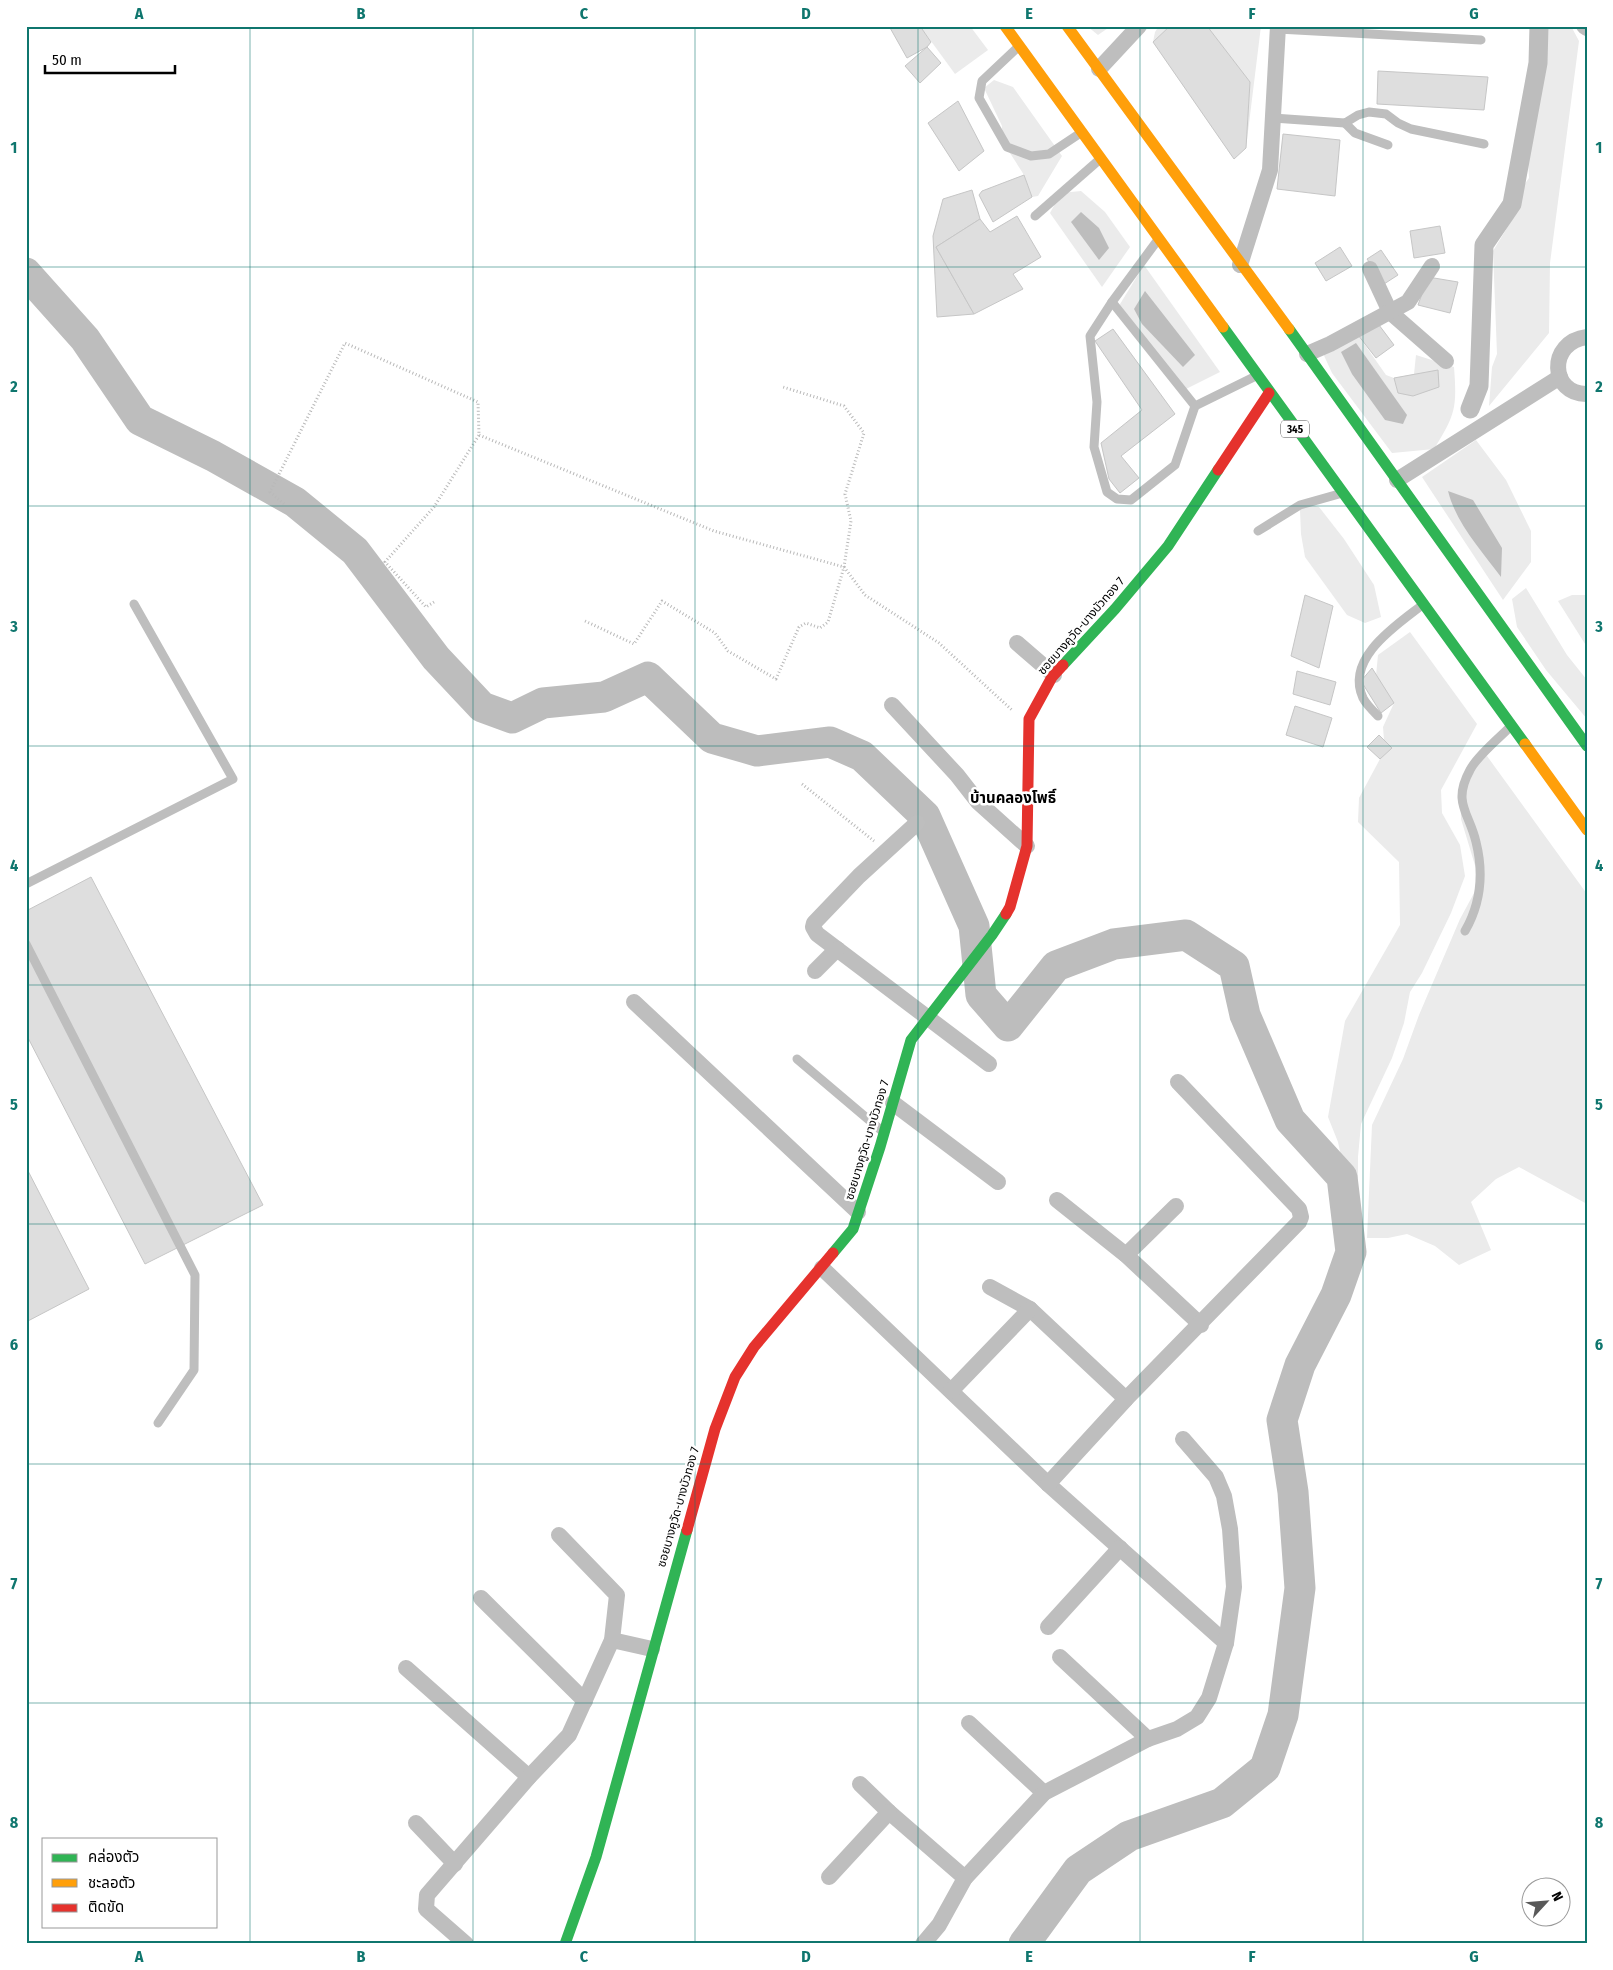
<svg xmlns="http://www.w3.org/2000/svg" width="1613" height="1970" font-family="'Fira Sans Condensed','Noto Sans Thai',sans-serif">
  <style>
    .green { fill: #ebebeb }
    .water { fill: #bdbdbd }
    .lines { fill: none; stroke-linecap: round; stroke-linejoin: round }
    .canal { stroke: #bdbdbd; stroke-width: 19 }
    .river { stroke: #bdbdbd; stroke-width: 31 }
    .building { fill: #dedede; stroke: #c6c6c6 }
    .path { stroke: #b9b9b9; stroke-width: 3; stroke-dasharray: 1 2.5; stroke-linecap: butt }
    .lane { stroke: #bebebe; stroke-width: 9 }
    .street { stroke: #bebebe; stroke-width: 16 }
    .fast { stroke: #30b455; stroke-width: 11 }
    .slow { stroke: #ff9f0a; stroke-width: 11 }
    .jam { stroke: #e5322d; stroke-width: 11 }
    .grid { fill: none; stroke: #0f766e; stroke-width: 1; stroke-opacity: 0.55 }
    .labels { text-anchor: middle; stroke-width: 5; stroke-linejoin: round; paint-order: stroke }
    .shield { fill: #fff; stroke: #4c4c4c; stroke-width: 1 }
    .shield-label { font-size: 11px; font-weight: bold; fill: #000 }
    .street-label { font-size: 12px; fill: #000; stroke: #fff }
    .quarter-label { font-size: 15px; font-weight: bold; fill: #000; stroke: #fff }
    .neatline { fill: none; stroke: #0f766e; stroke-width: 2 }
    .grid-label { font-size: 16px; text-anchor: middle; font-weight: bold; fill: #0f766e }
  </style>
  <rect width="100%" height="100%" fill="#fff"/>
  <g class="green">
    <polygon points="920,26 970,26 988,50 955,74"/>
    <polygon points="1087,26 1111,26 1098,35"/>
    <polygon points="1159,26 1170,26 1153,42 1155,32"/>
    <polygon points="1207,26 1261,26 1246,148 1250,82"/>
    <polygon points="1539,26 1571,26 1579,41 1550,263 1549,333 1489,406 1492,367 1497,354 1493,251 1518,210 1524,185 1529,178 1526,128 1538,63"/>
    <polygon points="994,80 1013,87 1062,156 1038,196 1032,197 1024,175 1001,139 1002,126 984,88"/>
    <polygon points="1081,191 1105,212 1130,247 1102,287 1050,213 1061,193"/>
    <polygon points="1144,265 1220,372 1180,392 1117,309"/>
    <path d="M1358,335l28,40 8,3 20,-4 2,-19 38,12c3,40 2,47 -20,82l-42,4 -60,-80 -11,-24z"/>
    <polygon points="1476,440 1506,480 1531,531 1531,562 1503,600 1422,477"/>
    <polygon points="1308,504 1319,507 1344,539 1374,585 1381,617 1365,623 1347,615 1305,557 1301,534 1300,510"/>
    <polygon points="1526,588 1567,655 1587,680 1587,719 1546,670 1517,627 1512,599"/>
    <polygon points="1572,595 1587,595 1587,647 1558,601"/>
    <polygon points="1410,632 1477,724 1441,790 1442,813 1460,845 1465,876 1451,913 1422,973 1410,992 1404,1023 1392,1058 1361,1124 1358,1157 1358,1236 1338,1142 1328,1117 1345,1021 1400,925 1399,862 1358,822 1359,798 1380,759 1392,748 1384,740 1383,727 1394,703 1376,676 1378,655"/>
    <polygon points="1487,756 1587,894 1587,1204 1519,1167 1496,1179 1471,1202 1491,1250 1459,1265 1435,1246 1407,1234 1388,1238 1367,1238 1372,1125 1403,1059 1419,1015 1460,919 1480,882 1461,819 1460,782 1477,760"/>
  </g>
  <g class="water">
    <polygon points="1081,212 1099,228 1109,248 1099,260 1071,222"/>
    <polygon points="1145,291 1195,355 1183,367 1142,324 1134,309"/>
    <polygon points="1356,343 1407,415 1403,424 1385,420 1352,374 1341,352"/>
    <path d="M1448,491l25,9 29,48 -1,29c-20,-27 -45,-54 -53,-86z"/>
  </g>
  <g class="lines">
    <polyline class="canal" points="1470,409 1479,386 1484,245 1512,204 1538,63 1539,26"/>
    <polyline class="river" points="26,273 85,339 140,420 213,456 295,502 355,551 436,658 482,707 512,718 543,703 604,697 648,677 712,738 757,751 830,742 862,756 925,816 974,926 981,995 1008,1026 1056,966 1114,944 1186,935 1234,966 1245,1015 1290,1120 1342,1177 1351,1252 1336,1295 1300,1365 1282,1420 1293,1492 1300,1588 1283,1715 1265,1768 1222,1803 1129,1836 1078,1870 1024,1944"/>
  </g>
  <g class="building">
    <polygon points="889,26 920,26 931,42 927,47 907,58"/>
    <polygon points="1170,26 1207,26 1250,82 1246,148 1234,159 1153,42"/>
    <polygon points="927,47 941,63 920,83 905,66"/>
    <polygon points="1378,71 1488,77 1484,110 1377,104"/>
    <polygon points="958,101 984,151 959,171 928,123"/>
    <polygon points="1283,134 1340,140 1335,196 1277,189"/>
    <polygon points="1024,175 1032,197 993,222 979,195 982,191"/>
    <polygon points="972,190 980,219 936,247 974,314 937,317 933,236 943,199"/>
    <polygon points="1017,216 1041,257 1013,274 1023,289 974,314 936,247 980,219 990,232"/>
    <polygon points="1440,226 1445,253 1414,258 1410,231"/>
    <polygon points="1340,247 1352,266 1326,281 1315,263"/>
    <polygon points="1381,250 1398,275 1384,284 1367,259"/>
    <polygon points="1428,277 1458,282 1450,313 1418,305"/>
    <polygon points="1376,321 1394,345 1376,358 1358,335"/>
    <polygon points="1113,329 1175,414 1121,456 1139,478 1120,493 1109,479 1101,443 1142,410 1095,341"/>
    <polygon points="1438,370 1439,387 1413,396 1398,393 1394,378"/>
    <polygon points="1305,595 1333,606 1319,668 1291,656"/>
    <polygon points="1372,668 1394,703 1381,713 1361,681"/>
    <polygon points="1297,671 1336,682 1330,705 1293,694"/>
    <polygon points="1295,706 1332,718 1323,747 1286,735"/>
    <polygon points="1379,735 1392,748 1380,759 1367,747"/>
    <polygon points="91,877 263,1205 145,1264 26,1034 26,911"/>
    <polygon points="26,1167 89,1289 26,1322"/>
  </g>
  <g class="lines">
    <g class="path">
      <polyline points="284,504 270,492 345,343 478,402 479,435 714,531 844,567 865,595 939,643 1013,711"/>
      <polyline points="434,602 426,607 385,562 434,507 479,435"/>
      <polyline points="585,621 634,644 662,601 715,633 728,651 776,679 799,627 806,623 820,628 828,622 844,567 851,521 845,494 864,433 844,406 783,387"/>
      <polyline points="802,784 874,841"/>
    </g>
    <g class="lane">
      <polyline points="1278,29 1481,40"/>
      <polyline points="1017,48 982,81 979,98 1007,147 1031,156 1049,154 1079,134"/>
      <polyline points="1273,118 1345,123 1358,115 1369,112 1386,114 1398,123 1411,129 1484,144"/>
      <polyline points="1345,123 1355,133 1388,145"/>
      <polyline points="1035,216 1099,160"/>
      <polyline points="1157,241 1112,302 1195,406 1256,376"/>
      <polyline points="1112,302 1090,336 1097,402 1094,447 1107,492 1117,499 1131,500 1175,465 1195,406"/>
      <polyline points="1258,531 1300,505 1339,494"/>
      <path d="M1378,716c-5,-5 -12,-12 -15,-18 -18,-39 32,-72 58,-92"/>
      <polyline points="26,884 233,779 134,604"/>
      <path d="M1465,931c16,-28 19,-57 11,-89 -7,-30 -24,-39 -6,-72 7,-14 28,-31 39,-42"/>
      <polyline points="26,944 195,1275 194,1370 158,1423"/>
      <polyline points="797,1059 882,1131"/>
    </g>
    <g class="street">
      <polyline points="1584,26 1587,28"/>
      <polyline points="1099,69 1139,26"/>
      <polyline points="1240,265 1270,170 1278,26"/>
      <polyline points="1370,269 1390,312 1446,361"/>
      <path d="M1587,337c-40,5 -37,58 0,57"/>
      <polyline points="1307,354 1330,344 1408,302 1432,266"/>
      <polyline points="1397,480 1560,377"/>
      <polyline points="1017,643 1054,675"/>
      <polyline points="892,705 957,775 978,802 1027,846"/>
      <polyline points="917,823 859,876 814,923 813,927 817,934 989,1064"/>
      <polyline points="815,971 837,949"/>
      <polyline points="634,1002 858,1212"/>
      <polyline points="893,1103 998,1182"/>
      <polyline points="1057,1200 1126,1255 1201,1325"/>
      <polyline points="1126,1255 1176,1206"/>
      <polyline points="822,1268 1048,1484 1226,1643"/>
      <polyline points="990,1287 1030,1309 1126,1399"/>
      <polyline points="951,1391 1030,1309"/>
      <polyline points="1048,1484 1126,1399 1299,1222 1301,1217 1299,1209 1178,1082"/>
      <polyline points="481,1598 585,1701"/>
      <polyline points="1048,1627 1120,1548"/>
      <polyline points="612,1640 652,1649"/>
      <polyline points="1060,1657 1148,1739"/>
      <polyline points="406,1668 529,1777"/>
      <polyline points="969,1723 1044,1793"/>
      <polyline points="860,1784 889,1812 965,1878"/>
      <polyline points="416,1823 455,1864"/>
      <polyline points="829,1877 889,1812"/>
      <polyline points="466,1944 426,1909 427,1895 529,1777 569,1735 612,1640 617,1595 559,1535"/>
      <polyline points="923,1944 939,1925 965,1878 1044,1793 1148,1739 1177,1729 1197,1717 1209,1698 1226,1643 1234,1587 1230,1529 1224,1496 1216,1477 1183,1439"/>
    </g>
    <g class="fast">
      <polyline points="1223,327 1525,744"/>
      <polyline points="1289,329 1587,746"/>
      <polyline points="1063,665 1115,609 1168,546 1218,470"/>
      <polyline points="833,1253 853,1229 880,1147 911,1040 992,935 1006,914"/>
      <polyline points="565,1944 596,1857 687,1530"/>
    </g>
    <g class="slow">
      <polyline points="1005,26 1223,327"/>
      <polyline points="1067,26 1289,329"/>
      <polyline points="1525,744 1587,830"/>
    </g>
    <g class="jam">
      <polyline points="1218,470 1269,393"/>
      <polyline points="1006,914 1010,907 1027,846 1029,719 1052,677 1063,665"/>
      <polyline points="687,1530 715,1429 735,1377 754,1347 833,1253"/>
    </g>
  </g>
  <path class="grid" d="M250,26v1918M473,26v1918M695,26v1918M918,26v1918M1140,26v1918M1363,26v1918M26,267h1561M26,506h1561M26,746h1561M26,985h1561M26,1224h1561M26,1464h1561M26,1703h1561"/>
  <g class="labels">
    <rect class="shield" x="1281" y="420.5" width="28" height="17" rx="4"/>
    <g class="shield-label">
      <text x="1295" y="433">345</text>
    </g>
    <g class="street-label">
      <text transform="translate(1081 626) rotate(-49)" y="4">ซอยบางคูวัด-บางบัวทอง 7</text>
      <text transform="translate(867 1140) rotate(-73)" y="4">ซอยบางคูวัด-บางบัวทอง 7</text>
      <text transform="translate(678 1507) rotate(-74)" y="4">ซอยบางคูวัด-บางบัวทอง 7</text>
    </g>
    <g class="quarter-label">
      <text x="1013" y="803">บ้านคลองโพธิ์</text>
    </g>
  </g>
  <rect width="1613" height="1970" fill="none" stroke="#ffffff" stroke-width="55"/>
  <rect x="42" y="1838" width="175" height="90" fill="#ffffff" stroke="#999999"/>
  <rect x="52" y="1854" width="25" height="8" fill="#30b455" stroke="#999999"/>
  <text x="88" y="1862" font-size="15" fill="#000000">คล่องตัว</text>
  <rect x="52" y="1879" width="25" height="8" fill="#ff9f0a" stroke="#999999"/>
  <text x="88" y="1888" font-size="15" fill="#000000">ชะลอตัว</text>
  <rect x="52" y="1904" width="25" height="8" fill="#e5322d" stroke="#999999"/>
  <text x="88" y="1912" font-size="15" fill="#000000">ติดขัด</text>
  <g transform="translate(1546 1902) rotate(64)"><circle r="24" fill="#ffffff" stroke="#999999"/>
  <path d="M0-4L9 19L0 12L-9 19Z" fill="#595959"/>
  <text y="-8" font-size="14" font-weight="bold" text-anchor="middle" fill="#000000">N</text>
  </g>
  <path d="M45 65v8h130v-8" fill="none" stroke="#000000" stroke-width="2.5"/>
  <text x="52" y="65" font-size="15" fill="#000000" stroke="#ffffff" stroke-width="4" paint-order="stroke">50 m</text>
  <rect x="28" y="28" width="1558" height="1914" class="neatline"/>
  <g class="grid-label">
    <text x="139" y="19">A</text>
    <text x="361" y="19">B</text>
    <text x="584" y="19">C</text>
    <text x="806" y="19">D</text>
    <text x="1029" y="19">E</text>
    <text x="1252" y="19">F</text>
    <text x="1474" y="19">G</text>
    <text x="14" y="153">1</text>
    <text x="1599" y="153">1</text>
    <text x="14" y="392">2</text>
    <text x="1599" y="392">2</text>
    <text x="14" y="632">3</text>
    <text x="1599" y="632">3</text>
    <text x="14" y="871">4</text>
    <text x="1599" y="871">4</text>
    <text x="14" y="1110">5</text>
    <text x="1599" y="1110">5</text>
    <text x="14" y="1350">6</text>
    <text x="1599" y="1350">6</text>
    <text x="14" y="1589">7</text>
    <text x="1599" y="1589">7</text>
    <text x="14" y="1828">8</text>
    <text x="1599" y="1828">8</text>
    <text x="139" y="1962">A</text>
    <text x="361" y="1962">B</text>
    <text x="584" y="1962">C</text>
    <text x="806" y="1962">D</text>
    <text x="1029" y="1962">E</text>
    <text x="1252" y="1962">F</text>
    <text x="1474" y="1962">G</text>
  </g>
</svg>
